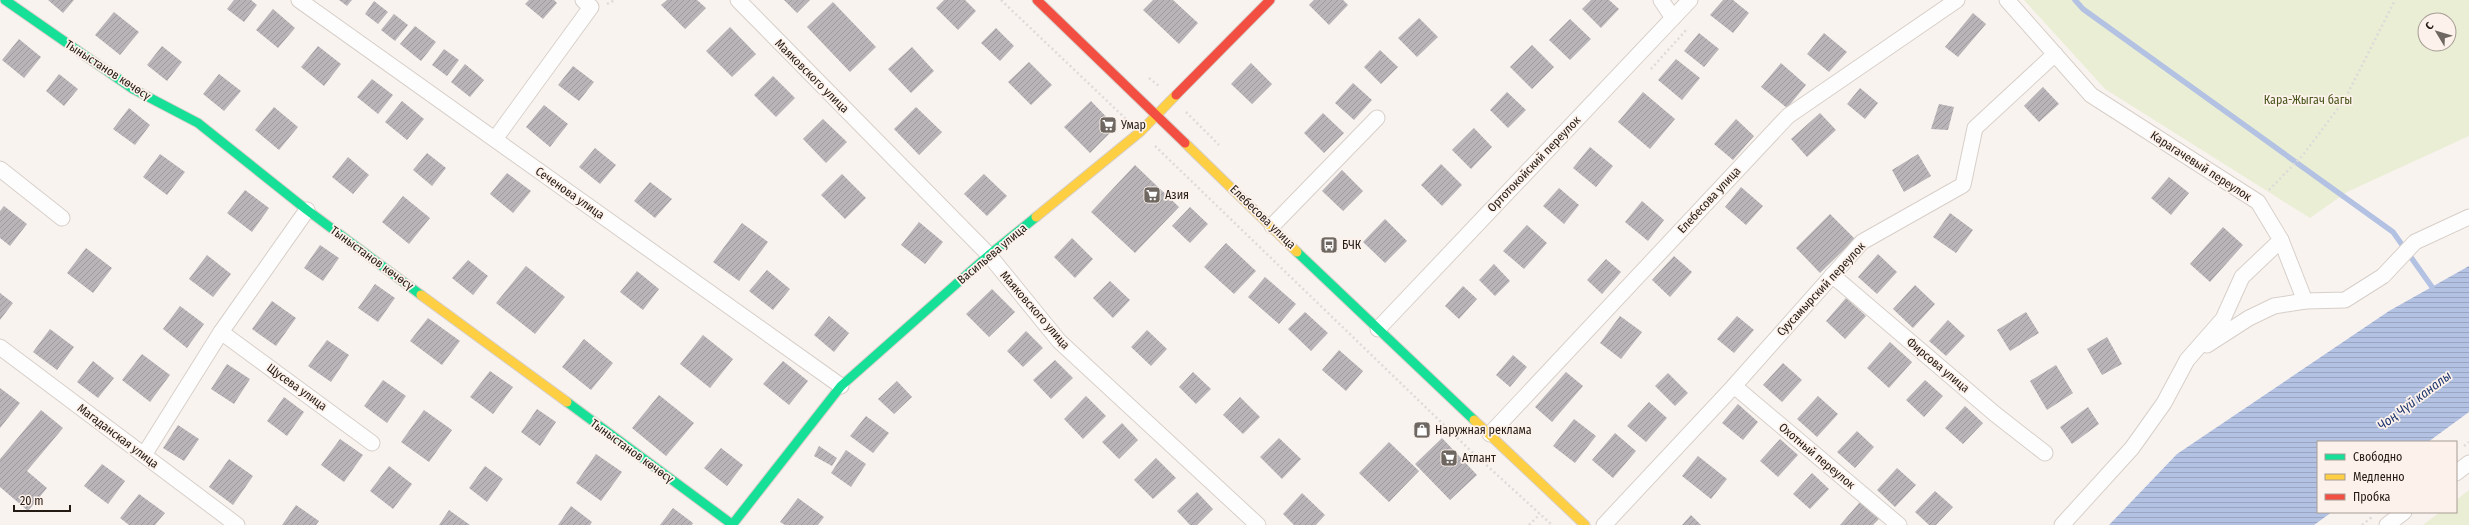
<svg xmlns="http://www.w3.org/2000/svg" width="2469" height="525" font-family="'Fira Sans Condensed',sans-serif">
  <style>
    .park { fill: #eaeed5; fill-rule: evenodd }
    .water { fill: url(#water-rules) }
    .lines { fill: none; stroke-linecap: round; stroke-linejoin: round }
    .stream { stroke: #b3c2e2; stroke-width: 5.5 }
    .building { fill: url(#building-hatch) }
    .street-casing { stroke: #d7cfc9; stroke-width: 17 }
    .fast-casing { stroke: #d7cfc9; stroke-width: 11 }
    .slow-casing { stroke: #d7cfc9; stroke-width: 11 }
    .jam-casing { stroke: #d7cfc9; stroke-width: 11 }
    .path { stroke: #dddad9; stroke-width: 2.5; stroke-dasharray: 2 3; stroke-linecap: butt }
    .street { stroke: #fefdfd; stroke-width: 15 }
    .fast { stroke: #16e098; stroke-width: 9 }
    .slow { stroke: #ffcf43; stroke-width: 9 }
    .jam { stroke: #f24e42; stroke-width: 9 }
    .labels { text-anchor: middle; stroke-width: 3.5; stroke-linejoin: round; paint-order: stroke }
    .street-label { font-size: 12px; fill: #231a13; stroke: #fdf2eb }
    .park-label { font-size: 12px; fill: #48551b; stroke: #fdf2eb }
    .poi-label { font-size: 12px; fill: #231a13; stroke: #fdf2eb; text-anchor: start }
    .water-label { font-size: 13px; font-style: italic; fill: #1c356e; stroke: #fdf2eb }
  </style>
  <defs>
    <pattern id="water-rules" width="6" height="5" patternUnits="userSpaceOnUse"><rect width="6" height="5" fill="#b3c2e2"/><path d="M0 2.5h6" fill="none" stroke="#9aa6c1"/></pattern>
    <pattern id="building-hatch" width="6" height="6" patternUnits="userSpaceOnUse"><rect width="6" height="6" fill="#b8b4b8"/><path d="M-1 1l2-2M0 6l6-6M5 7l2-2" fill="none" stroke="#9e9a9d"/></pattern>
  </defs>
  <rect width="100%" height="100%" fill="#f9f3ef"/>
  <g class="park">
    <path d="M2024,0h445v136l-122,56 -37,26 -205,-129zM2425,20h24v24h-24z"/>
    <polygon points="2469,490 2469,525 2423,525 2440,512 2456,512 2456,500"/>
  </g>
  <polygon class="water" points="2469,266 2469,412 2428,442 2318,442 2318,512 2332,512 2314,525 2109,525 2177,454 2389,311"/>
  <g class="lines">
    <polyline class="stream" points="2075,0 2083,9 2393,232 2432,287"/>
  </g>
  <g class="building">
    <polygon points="48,0 74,0 63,13"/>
    <polygon points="234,0 251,0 257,5 244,22 227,9"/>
    <polygon points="339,0 352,0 347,6"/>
    <polygon points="529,0 554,0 557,3 543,19 525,4"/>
    <polygon points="667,0 697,0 706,8 685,29 661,5"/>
    <polygon points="784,0 810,0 797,13"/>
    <polygon points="944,0 965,0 976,11 958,30 936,8"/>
    <polygon points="1153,0 1173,0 1198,23 1179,44 1143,10"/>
    <polygon points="1314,0 1343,0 1348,5 1329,25 1309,5"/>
    <polygon points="1591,0 1609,0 1619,9 1601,28 1582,9"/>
    <polygon points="1723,0 1733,0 1749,13 1733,33 1710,15"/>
    <polygon points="374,1 388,12 378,24 365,14"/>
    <polygon points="833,2 876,47 850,72 807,27"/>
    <polygon points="273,9 295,28 278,48 256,30"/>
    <polygon points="114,12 139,32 120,55 95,35"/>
    <polygon points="1973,13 1986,24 1958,57 1945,47"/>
    <polygon points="394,14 408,25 395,41 381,30"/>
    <polygon points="1419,18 1438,37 1417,57 1398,38"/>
    <polygon points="1570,19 1591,39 1570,60 1549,40"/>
    <polygon points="415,26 436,42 421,61 400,44"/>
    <polygon points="730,27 756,54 732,77 706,51"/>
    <polygon points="996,28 1014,46 1000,61 981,43"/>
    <polygon points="1699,33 1719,49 1704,67 1684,51"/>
    <polygon points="1824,33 1847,52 1829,72 1807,54"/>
    <polygon points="19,39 41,57 24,78 2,60"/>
    <polygon points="1532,45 1554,67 1532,89 1510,67"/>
    <polygon points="162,46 182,62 167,81 147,65"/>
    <polygon points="318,46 341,64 324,86 301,67"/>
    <polygon points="912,47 934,71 911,93 888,69"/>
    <polygon points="444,49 459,60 447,76 432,65"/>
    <polygon points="1380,50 1398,67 1381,84 1364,67"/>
    <polygon points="1676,59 1700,78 1682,100 1658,80"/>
    <polygon points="1029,62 1052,85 1031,105 1008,82"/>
    <polygon points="1251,63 1272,84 1252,104 1231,84"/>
    <polygon points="1781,63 1806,85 1787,108 1761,87"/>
    <polygon points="465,64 484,80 470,97 451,82"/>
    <polygon points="573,66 594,82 579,101 558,85"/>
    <polygon points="59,74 78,89 64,106 46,91"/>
    <polygon points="219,74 241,91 224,111 203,94"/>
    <polygon points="773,76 795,98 776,117 754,95"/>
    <polygon points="372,79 393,95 378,114 357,97"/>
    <polygon points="1353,83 1372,100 1354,120 1335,103"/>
    <polygon points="2043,87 2059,104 2039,122 2024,106"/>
    <polygon points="1860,88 1878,103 1865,119 1847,104"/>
    <polygon points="1507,92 1526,110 1508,128 1490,110"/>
    <polygon points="1643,92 1675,119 1650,149 1618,122"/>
    <polygon points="402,101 424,119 407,140 385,122"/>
    <polygon points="1091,101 1116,127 1090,153 1064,127"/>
    <polygon points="1939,104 1954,107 1948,130 1931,129"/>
    <polygon points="544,105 568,124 550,147 526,127"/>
    <polygon points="274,107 298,127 279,150 255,130"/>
    <polygon points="916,107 942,132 919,155 894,129"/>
    <polygon points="129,108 150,125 135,145 113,129"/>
    <polygon points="1323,113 1344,133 1324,153 1304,133"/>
    <polygon points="1820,113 1836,130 1807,157 1791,139"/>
    <polygon points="823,119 847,142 826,163 803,139"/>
    <polygon points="1736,119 1754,136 1733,160 1714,144"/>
    <polygon points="1474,128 1492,147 1471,169 1452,150"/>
    <polygon points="1590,147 1613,166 1596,187 1573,168"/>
    <polygon points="595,148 616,165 600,184 579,167"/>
    <polygon points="427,153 446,168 432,186 413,170"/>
    <polygon points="160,154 185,172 167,195 143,177"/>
    <polygon points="1918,154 1931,176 1904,192 1892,170"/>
    <polygon points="348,157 369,175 353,194 332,177"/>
    <polygon points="1441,164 1462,185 1442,206 1421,185"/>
    <polygon points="1135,165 1179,207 1135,253 1091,212"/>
    <polygon points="1342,170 1363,191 1343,211 1322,191"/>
    <polygon points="507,173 531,191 513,213 490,194"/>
    <polygon points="842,174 866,198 845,219 821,195"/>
    <polygon points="984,174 1007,196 987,216 964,194"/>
    <polygon points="2169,177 2189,193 2171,215 2151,198"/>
    <polygon points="650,182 672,199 655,218 634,201"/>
    <polygon points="1741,187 1763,206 1746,225 1725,207"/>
    <polygon points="1559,188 1579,205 1564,224 1543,206"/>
    <polygon points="245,190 269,208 252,232 227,213"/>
    <polygon points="403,196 430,218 409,244 382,222"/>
    <polygon points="1642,201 1664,220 1648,241 1625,222"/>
    <polygon points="4,206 27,224 10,246 0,238 0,211"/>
    <polygon points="1190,207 1208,224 1190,243 1172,226"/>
    <polygon points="1950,213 1973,230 1956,253 1933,237"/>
    <polygon points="1830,214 1855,239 1820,273 1796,248"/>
    <polygon points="1385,219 1407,241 1385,263 1363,242"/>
    <polygon points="919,222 943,242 925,264 901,245"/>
    <polygon points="742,223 768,242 739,281 713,262"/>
    <polygon points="1527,225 1547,243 1524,269 1503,251"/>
    <polygon points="2223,227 2243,245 2210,282 2190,264"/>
    <polygon points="1072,238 1093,259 1075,278 1054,257"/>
    <polygon points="1226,243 1256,271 1234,294 1204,267"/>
    <polygon points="320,245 339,258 323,281 304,268"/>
    <polygon points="86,248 112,268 93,293 67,273"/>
    <polygon points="1878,254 1897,272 1877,294 1858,277"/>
    <polygon points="207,255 231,274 213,297 189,279"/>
    <polygon points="1674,256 1692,272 1670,297 1652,280"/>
    <polygon points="1606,259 1621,272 1602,294 1587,280"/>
    <polygon points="468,260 488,276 473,295 452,278"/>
    <polygon points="1494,264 1510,281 1495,296 1479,280"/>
    <polygon points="526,266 565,297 535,334 496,303"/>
    <polygon points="767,270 790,289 773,310 749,291"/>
    <polygon points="637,271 659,289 643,310 620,292"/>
    <polygon points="1265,277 1296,304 1279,324 1248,297"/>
    <polygon points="1110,281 1130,300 1113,318 1093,298"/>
    <polygon points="375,284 395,298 378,322 358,308"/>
    <polygon points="1915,285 1935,304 1913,328 1893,309"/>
    <polygon points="1463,286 1477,299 1459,319 1445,306"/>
    <polygon points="992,289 1015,312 989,337 966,314"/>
    <polygon points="0,293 13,303 0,320"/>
    <polygon points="1846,298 1866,316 1845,339 1826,321"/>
    <polygon points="272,301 296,318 276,346 252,329"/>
    <polygon points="180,306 204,324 187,348 163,329"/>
    <polygon points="1305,312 1328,333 1311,351 1288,329"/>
    <polygon points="2026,312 2039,333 2010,351 1997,330"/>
    <polygon points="829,316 849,333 834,352 814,335"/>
    <polygon points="1620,316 1642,332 1621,359 1600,343"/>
    <polygon points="1737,316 1754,330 1734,353 1717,339"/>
    <polygon points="428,318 460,341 442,365 410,341"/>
    <polygon points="1948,320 1965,336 1946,356 1929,341"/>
    <polygon points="50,329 74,347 57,370 33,352"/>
    <polygon points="1147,330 1167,349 1151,366 1131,347"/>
    <polygon points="1026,331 1043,348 1023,367 1007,351"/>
    <polygon points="703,335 733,359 710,388 680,364"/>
    <polygon points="2107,337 2122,364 2102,375 2087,349"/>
    <polygon points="584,339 613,363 591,390 562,367"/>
    <polygon points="327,340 349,355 331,382 308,366"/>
    <polygon points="1890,342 1912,362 1889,388 1867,368"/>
    <polygon points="1339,350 1363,371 1346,391 1322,370"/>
    <polygon points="142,354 170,375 150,402 122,380"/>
    <polygon points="1513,355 1527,367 1510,387 1496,375"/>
    <polygon points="1055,360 1073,378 1051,399 1033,380"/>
    <polygon points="93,361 114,378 98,398 77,382"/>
    <polygon points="783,361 808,381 789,405 763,384"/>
    <polygon points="1783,363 1802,380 1782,402 1763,385"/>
    <polygon points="227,364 250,379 234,404 211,389"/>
    <polygon points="2056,365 2073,393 2047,410 2030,381"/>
    <polygon points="490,371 513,387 493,414 470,397"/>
    <polygon points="1193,372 1211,389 1196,404 1179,387"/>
    <polygon points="1566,372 1583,386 1552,422 1535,407"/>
    <polygon points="1668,373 1688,393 1675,406 1655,386"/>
    <polygon points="383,380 406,396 387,423 364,406"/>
    <polygon points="1925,380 1943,396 1924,417 1906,400"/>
    <polygon points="897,381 912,397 894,414 878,399"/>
    <polygon points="0,388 20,403 0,428"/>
    <polygon points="659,395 694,423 666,456 632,428"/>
    <polygon points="1086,396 1106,416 1083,439 1064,419"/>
    <polygon points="1818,396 1838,414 1817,437 1797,419"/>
    <polygon points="284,397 304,412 287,436 267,421"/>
    <polygon points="1240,397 1260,417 1243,434 1223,415"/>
    <polygon points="1649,402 1667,418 1646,442 1627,426"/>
    <polygon points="1738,404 1758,422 1743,440 1722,423"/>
    <polygon points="1965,406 1983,423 1963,444 1945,428"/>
    <polygon points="2088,407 2099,424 2072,444 2060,427"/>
    <polygon points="537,409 556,422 540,446 521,432"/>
    <polygon points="41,410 63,428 27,471 47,488 28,511 0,487 0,459"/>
    <polygon points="424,410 452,430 429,462 401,442"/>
    <polygon points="866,416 889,433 873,453 850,436"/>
    <polygon points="1574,419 1596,436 1575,463 1553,446"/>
    <polygon points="1122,423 1138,440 1119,459 1102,442"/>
    <polygon points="178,425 199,439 184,461 163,448"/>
    <polygon points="1857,431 1874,447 1855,468 1837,452"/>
    <polygon points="1615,433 1636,451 1613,478 1592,460"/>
    <polygon points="1279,438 1301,459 1282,479 1260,457"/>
    <polygon points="1442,438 1477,475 1450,500 1415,464"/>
    <polygon points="340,439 363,455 344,482 321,465"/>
    <polygon points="1780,439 1798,455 1778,477 1760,461"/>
    <polygon points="1389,442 1419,471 1389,502 1359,473"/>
    <polygon points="819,446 837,458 832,466 814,456"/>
    <polygon points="721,448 743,465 727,486 704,468"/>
    <polygon points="846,450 866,464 851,487 831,473"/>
    <polygon points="596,454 622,472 601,501 576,483"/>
    <polygon points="1698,456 1727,479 1711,499 1682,476"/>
    <polygon points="1156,458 1176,478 1153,499 1134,480"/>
    <polygon points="229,459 253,476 233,505 209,487"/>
    <polygon points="102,464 125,481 108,504 84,486"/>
    <polygon points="389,466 412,484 393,509 370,491"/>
    <polygon points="485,466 503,479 487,502 469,488"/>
    <polygon points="1897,468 1916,485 1895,507 1877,490"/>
    <polygon points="1812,473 1829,489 1810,509 1793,494"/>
    <polygon points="1935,491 1953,507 1936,525 1929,525 1915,512"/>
    <polygon points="1197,492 1213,509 1197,525 1190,525 1177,511"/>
    <polygon points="1302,493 1325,515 1316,525 1294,525 1283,514"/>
    <polygon points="139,494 165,513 155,525 129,525 120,518"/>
    <polygon points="798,498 824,517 818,525 785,525 780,522"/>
    <polygon points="1860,502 1879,519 1873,525 1840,525"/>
    <polygon points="296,505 319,521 316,525 282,525"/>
    <polygon points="571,506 592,522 590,525 558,525"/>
    <polygon points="673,508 693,523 692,525 660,525"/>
    <polygon points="449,510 470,525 439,525"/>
    <polygon points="1691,515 1701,525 1682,525"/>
  </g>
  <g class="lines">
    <g class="street-casing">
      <g id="street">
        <polyline points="299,0 841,386"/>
        <polyline points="738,0 989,255 1059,341 1258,525"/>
        <polyline points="1661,0 1673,18"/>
        <polyline points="2007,0 2091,95 2258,202 2281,240 2305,301 2345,300 2383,276 2415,242 2469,217"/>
        <polyline points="495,139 591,7 583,0"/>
        <polyline points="0,169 62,218"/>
        <polyline points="1272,226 1377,118"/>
        <polyline points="1832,275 1995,414 2045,453"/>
        <polyline points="1378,329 1690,0"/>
        <polyline points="221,332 372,443"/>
        <polyline points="2207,345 2249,318 2274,306 2305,301"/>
        <polyline points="0,347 237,525"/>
        <polyline points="1734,386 1899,525"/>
        <polyline points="1490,434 1788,116 1957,0"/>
        <polyline points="144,455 221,332 307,210"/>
        <polyline points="2456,473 2469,463"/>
        <polyline points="1604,525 1734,386 1862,242 1963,185 1975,128 2055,54"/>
        <polyline points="2062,525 2132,448 2164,403 2187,360 2223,319 2242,277 2281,240"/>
        <polyline points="2387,525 2404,512"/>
      </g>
    </g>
    <g class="fast-casing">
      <g id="fast">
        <polyline points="5,0 133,89 198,123 307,210 421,295"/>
        <polyline points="1297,252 1474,420"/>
        <polyline points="567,402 733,525"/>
        <polyline points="732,525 841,386 989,255 1036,217"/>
      </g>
    </g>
    <g class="slow-casing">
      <g id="slow">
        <polyline points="1185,143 1297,252"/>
        <polyline points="1036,217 1140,132 1176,95"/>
        <polyline points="421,295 567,402"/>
        <polyline points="1474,420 1585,525"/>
      </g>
    </g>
    <g class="jam-casing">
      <g id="jam">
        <polyline points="1037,0 1185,143"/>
        <polyline points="1176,95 1270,0"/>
      </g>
    </g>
    <g class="path">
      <polyline points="1001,0 1126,119"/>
      <polyline points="607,4 615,0"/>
      <polyline points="1651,69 1688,28"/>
      <polyline points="1149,78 1159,86"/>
      <polyline points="1186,112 1219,145"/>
      <polyline points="1155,146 1471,451 1552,525"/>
      <polyline points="2269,190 2303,155 2345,99 2395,0"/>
      <polyline points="2464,446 2469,442"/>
      <polyline points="1529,525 1540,514"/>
      <polyline points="2362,525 2372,517"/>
    </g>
    <use href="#street" class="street"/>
    <use href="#fast" class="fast"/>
    <use href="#slow" class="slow"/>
    <use href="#jam" class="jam"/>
  </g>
  <defs>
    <g id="supermarket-square" transform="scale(0.9)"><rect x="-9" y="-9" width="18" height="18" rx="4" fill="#6e6660" stroke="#fdf2eb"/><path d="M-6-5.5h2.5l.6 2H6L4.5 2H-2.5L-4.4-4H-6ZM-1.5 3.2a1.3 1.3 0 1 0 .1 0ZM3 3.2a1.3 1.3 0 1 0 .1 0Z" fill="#fff"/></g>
    <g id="bus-square" transform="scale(0.9)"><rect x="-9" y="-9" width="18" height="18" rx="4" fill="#6e6660" stroke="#fdf2eb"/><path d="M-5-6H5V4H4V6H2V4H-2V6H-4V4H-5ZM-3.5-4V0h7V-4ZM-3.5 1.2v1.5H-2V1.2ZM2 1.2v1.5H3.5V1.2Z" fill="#fff"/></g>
    <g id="shop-square" transform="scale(0.9)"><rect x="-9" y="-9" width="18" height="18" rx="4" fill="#6e6660" stroke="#fdf2eb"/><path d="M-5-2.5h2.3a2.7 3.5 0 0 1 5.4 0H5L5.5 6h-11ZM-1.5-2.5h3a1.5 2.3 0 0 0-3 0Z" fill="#fff"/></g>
  </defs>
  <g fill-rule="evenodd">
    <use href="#supermarket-square" x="1108" y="125"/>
    <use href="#supermarket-square" x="1152" y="195"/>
    <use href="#bus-square" x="1329" y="245"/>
    <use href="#shop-square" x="1422" y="430"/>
    <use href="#supermarket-square" x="1449" y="458"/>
  </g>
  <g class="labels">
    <g class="street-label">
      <text transform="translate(108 70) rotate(33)" y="4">Тыныстанов көчөсү</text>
      <text transform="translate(812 76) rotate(45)" y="4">Маяковского улица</text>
      <text transform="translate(1534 164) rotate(-46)" y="4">Ортотокойский переулок</text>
      <text transform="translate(2201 166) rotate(33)" y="4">Карагачевый переулок</text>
      <text transform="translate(570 193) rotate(35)" y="4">Сеченова улица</text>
      <text transform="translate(1709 200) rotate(-47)" y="4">Елебесова улица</text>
      <text transform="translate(1263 217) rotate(44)" y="4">Елебесова улица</text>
      <text transform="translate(992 254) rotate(-40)" y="4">Васильева улица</text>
      <text transform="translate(372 258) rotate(36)" y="4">Тыныстанов көчөсү</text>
      <text transform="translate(1821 289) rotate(-47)" y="4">Суусамырский переулок</text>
      <text transform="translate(1035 310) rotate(49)" y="4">Маяковского улица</text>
      <text transform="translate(1938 365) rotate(40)" y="4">Фирсова улица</text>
      <text transform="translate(297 387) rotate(36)" y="4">Щусева улица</text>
      <text transform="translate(118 436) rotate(37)" y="4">Магаданская улица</text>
      <text transform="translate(632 451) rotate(36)" y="4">Тыныстанов көчөсү</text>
      <text transform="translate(1817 456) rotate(40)" y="4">Охотный переулок</text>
    </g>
    <g class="park-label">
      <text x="2308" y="104">Кара-Жыгач багы</text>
    </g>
    <g class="poi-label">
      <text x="1121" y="129">Умар</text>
      <text x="1165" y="199">Азия</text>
      <text x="1342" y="249">БЧК</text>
      <text x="1435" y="434">Наружная реклама</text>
      <text x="1462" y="462">Атлант</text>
    </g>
    <g class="water-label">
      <text transform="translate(2414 400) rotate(-37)" y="5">Чоң Чүй каналы</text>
    </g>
  </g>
  <rect x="2317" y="441" width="140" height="72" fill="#fdf2eb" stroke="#a69c95"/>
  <rect x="2325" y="454" width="20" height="6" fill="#16e098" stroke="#a69c95"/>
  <text x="2353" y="461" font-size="12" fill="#231a13">Свободно</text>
  <rect x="2325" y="474" width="20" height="6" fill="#ffcf43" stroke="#a69c95"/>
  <text x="2353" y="481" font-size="12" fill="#231a13">Медленно</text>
  <rect x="2325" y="494" width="20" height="6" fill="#f24e42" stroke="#a69c95"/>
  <text x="2353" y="501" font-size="12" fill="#231a13">Пробка</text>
  <g transform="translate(2437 32) rotate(308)"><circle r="19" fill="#fdf2eb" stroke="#a69c95"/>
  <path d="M0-3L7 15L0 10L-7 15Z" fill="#6e6660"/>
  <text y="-6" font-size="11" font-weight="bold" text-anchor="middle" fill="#231a13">С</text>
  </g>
  <path d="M14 505v6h56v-6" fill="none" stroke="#231a13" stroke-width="2"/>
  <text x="20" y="505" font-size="12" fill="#231a13" stroke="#fdf2eb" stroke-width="3" paint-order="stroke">20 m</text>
</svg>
